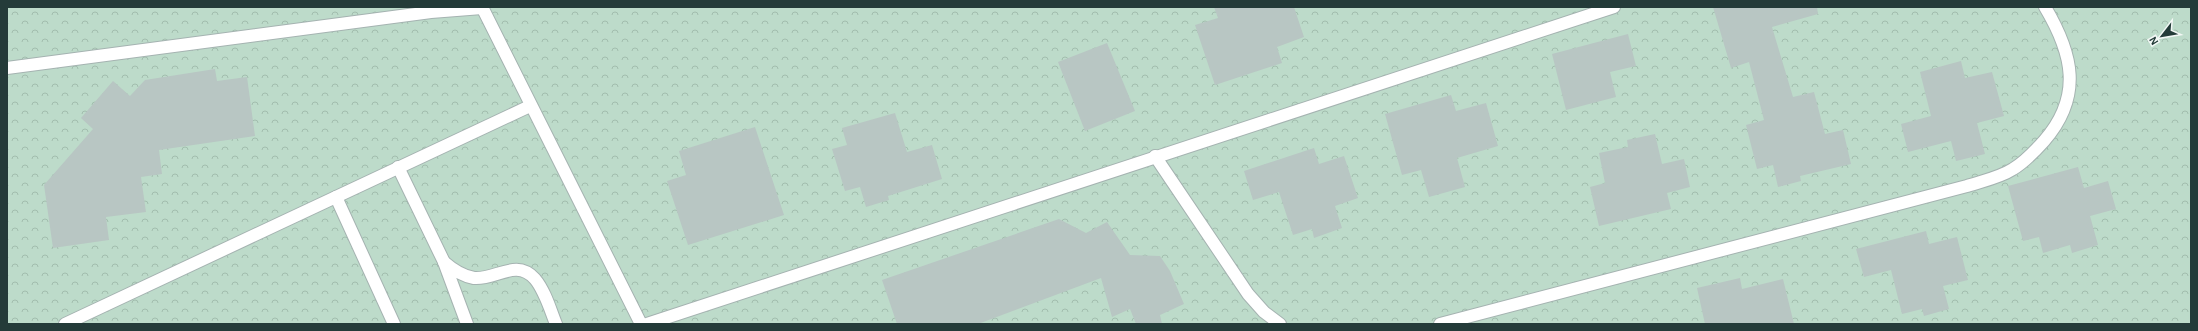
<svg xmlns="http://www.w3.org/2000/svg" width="2198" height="331" font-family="'Alegreya Sans',sans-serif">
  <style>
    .forest { fill: url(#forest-crowns) }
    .building { fill: #b8c6c3 }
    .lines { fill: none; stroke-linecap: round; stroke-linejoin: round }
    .service-casing { stroke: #a5b3b1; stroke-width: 14 }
    .minor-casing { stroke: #a5b3b1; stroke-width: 14 }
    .service { stroke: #fff; stroke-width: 12 }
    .minor { stroke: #fff; stroke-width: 12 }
  </style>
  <defs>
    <pattern id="forest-crowns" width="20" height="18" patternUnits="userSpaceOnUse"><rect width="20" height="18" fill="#bddbca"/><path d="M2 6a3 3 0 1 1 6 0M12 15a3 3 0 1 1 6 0" fill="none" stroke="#a2bdae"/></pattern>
  </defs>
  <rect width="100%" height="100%" fill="#e2ebe9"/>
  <rect class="forest" x="7" y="7" width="2184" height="317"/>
  <g class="building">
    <polygon points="1214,7 1294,7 1304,37 1277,47 1282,63 1215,85 1195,25 1218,18"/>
    <polygon points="1713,7 1817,7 1818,14 1772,27 1793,97 1814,92 1825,134 1843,130 1851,164 1800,176 1801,181 1778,187 1773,165 1757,169 1746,125 1764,120 1749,62 1731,68"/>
    <polygon points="1628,34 1636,66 1610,72 1616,97 1566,110 1552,54"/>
    <polygon points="1107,43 1135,111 1085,131 1058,62"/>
    <polygon points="1961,61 1965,78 1992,72 2004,116 1977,123 1985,154 1956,161 1951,141 1908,152 1901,124 1931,116 1920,72"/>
    <polygon points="215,69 217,81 247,77 255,136 159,150 162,174 141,177 146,212 106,217 109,240 53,248 44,185 93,129 81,118 113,81 130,96 145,80"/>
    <polygon points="1451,95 1456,111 1486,103 1498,146 1457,158 1465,187 1429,197 1421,170 1402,175 1385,114"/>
    <polygon points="895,113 907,152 932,145 942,179 888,196 889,200 866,207 860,187 845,191 832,149 847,145 842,128"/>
    <polygon points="755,127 784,215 688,245 667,181 686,175 679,151"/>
    <polygon points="1655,134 1662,164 1684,159 1690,187 1667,193 1671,209 1599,226 1590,187 1605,183 1599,153 1628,147 1627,140"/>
    <polygon points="1314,148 1319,164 1344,156 1358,198 1335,206 1342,228 1314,238 1312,229 1293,235 1279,192 1253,200 1244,171"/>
    <polygon points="2078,167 2084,188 2108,181 2116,209 2090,216 2098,245 2072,253 2070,245 2043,253 2039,237 2023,241 2008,186"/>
    <polygon points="1059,219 1086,233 1107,222 1130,255 1160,256 1170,271 1184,304 1160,315 1162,324 1136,324 1130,309 1112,317 1101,278 978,324 897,324 882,280"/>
    <polygon points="1926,231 1929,244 1957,237 1968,280 1943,286 1949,309 1924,316 1922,309 1902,314 1891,270 1864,277 1856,249"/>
    <polygon points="1740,278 1742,289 1783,279 1794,324 1705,324 1697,288"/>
  </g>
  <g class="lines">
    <g class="service-casing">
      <g id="service">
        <polyline points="398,167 444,262 467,324"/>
        <polyline points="336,197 394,324"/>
        <path d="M444,262c8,7 18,14 30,16 22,2 42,-20 61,1 10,12 15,30 21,45"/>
      </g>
    </g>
    <g class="minor-casing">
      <g id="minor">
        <polyline points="482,7 641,324"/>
        <polyline points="7,68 431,12 482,8"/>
        <polyline points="1155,156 1248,294 1264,312 1280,324"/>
        <polyline points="65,324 530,106"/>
        <polyline points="647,324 1614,7"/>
        <path d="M1440,324l527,-138c15,-5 32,-8 46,-17 12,-7 22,-18 31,-28 39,-45 29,-87 1,-134"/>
      </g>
    </g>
    <use href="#service" class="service"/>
    <use href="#minor" class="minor"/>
  </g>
  <rect width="2198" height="331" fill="none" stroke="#243b39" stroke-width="16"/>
  <g transform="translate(2162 36) rotate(239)" stroke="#f3f8f6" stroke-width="3" paint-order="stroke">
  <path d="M0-3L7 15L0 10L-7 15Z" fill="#243b39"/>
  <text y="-6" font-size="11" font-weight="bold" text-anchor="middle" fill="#243b39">N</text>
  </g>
</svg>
